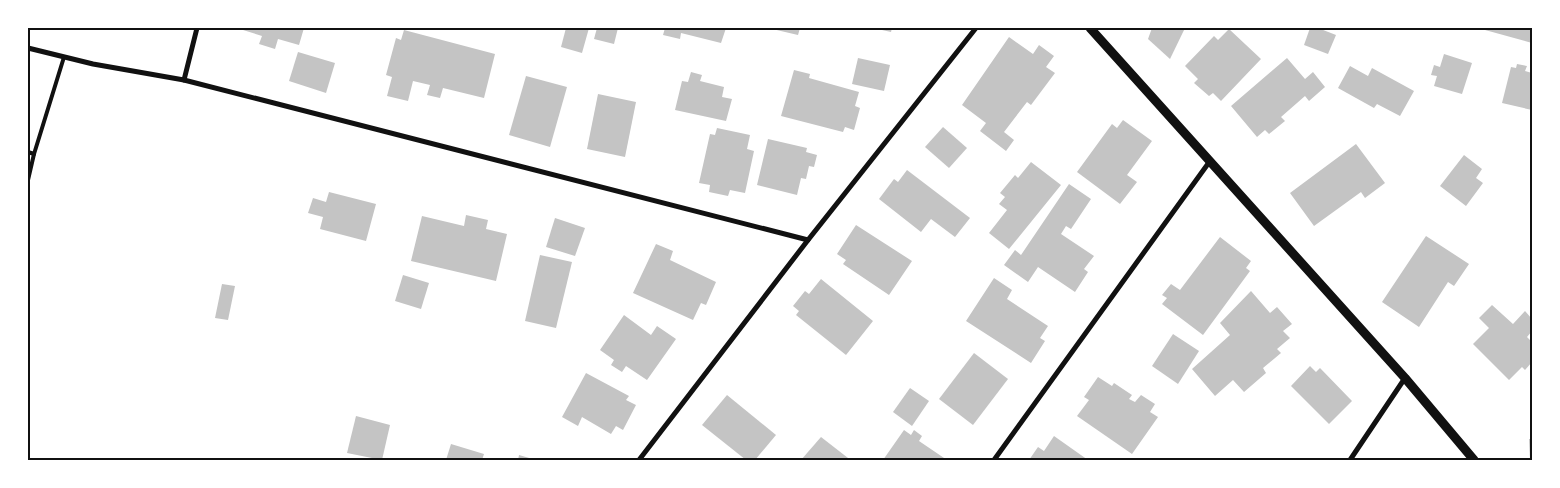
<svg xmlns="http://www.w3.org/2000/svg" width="1560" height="488" font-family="'Sofia Sans Condensed',sans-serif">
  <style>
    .building { fill: #c4c4c4 }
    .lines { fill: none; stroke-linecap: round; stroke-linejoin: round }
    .service { stroke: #111; stroke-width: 4 }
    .minor { stroke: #111; stroke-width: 5 }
    .tertiary { stroke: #111; stroke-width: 9 }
    .neatline { fill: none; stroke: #111; stroke-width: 2 }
  </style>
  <rect width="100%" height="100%" fill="#fff"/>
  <g class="building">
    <polygon points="243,28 304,28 299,45 278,39 275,49 259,44 262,36 243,30"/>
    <polygon points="566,28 589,28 582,53 561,47"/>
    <polygon points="597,28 618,28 614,44 594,39"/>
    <polygon points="665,28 726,28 721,43 681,33 680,39 663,35"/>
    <polygon points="768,28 800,28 798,35"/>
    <polygon points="882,28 892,28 891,32 882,30"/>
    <polygon points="1152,28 1185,28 1170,59 1148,39"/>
    <polygon points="1310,28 1318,28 1336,35 1328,54 1304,45"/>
    <polygon points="1485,28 1532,28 1532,43 1485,30"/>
    <polygon points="1229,29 1261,59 1221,101 1213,93 1209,96 1194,83 1198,79 1185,66 1214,36 1218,40"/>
    <polygon points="404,30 495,54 484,98 443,88 440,98 427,95 430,85 413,81 408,101 387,96 392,77 386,75 396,38 401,40"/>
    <polygon points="1009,37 1033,54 1039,45 1054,56 1046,67 1055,73 1031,105 1027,102 1004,132 1014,140 1006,151 980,131 986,123 962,105"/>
    <polygon points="298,52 335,63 326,93 289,81"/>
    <polygon points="1444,54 1472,63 1462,94 1434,86 1437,76 1431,75 1434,65 1440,67"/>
    <polygon points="858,58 890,65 884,91 852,84"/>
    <polygon points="1287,58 1305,79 1313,72 1325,87 1309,101 1305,96 1281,117 1285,121 1269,134 1265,130 1257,137 1231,106"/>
    <polygon points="1517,64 1527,66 1525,71 1532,73 1532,110 1502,103 1511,67 1516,68"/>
    <polygon points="1350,66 1368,76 1372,68 1414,91 1400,116 1377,104 1374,108 1338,88"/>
    <polygon points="794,70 810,74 809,78 859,92 855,106 860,108 854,130 845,127 843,132 781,116"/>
    <polygon points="691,72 702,75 700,81 724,87 722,97 732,99 726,121 675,110 682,81 688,82"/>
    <polygon points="526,76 567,87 550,147 509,135"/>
    <polygon points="598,94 636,102 625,157 587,149"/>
    <polygon points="1123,120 1152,141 1127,175 1137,182 1120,204 1077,172 1112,124 1117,128"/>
    <polygon points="943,127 967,148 949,168 925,147"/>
    <polygon points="717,128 750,135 747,149 754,151 745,193 730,190 728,196 709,192 710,185 699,183 710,134 715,135"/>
    <polygon points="768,139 807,148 806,152 817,155 814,167 809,166 806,179 801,178 797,195 757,185"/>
    <polygon points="1356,144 1385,183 1365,198 1361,192 1314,226 1290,193"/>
    <polygon points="1464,155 1482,169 1476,178 1483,183 1466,206 1440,186"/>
    <polygon points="1031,162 1061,185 1009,249 989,233 1007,210 999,204 1005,197 1000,193 1015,175 1018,178"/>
    <polygon points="907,170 970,218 955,237 931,219 921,232 879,199 894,179 898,182"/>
    <polygon points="1069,184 1091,199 1071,229 1066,226 1061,234 1094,256 1084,269 1088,272 1075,292 1038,267 1028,282 1004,265 1015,250 1021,255"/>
    <polygon points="329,192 376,204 366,241 320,229 323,217 308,213 313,198 326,202"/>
    <polygon points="466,215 488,220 486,229 507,234 496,281 411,261 422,216 464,226"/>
    <polygon points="555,218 585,228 575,256 546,247"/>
    <polygon points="856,225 912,261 889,295 843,264 846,260 837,254"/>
    <polygon points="1426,236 1469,264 1454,286 1448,282 1419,327 1382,302"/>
    <polygon points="1220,237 1251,261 1246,268 1250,271 1203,335 1162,304 1167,298 1162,295 1171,284 1180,290"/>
    <polygon points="656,244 673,251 670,260 716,282 706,305 701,303 693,320 633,293"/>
    <polygon points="540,255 572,262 556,328 525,321"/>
    <polygon points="403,275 429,283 421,309 395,301"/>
    <polygon points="994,278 1012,290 1007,299 1048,326 1040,338 1045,341 1031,363 966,321"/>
    <polygon points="821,279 873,321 846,355 796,315 799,311 793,306 805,291 809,294"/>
    <polygon points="222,284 235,286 228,320 215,318"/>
    <polygon points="1251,291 1270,313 1277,307 1292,324 1283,331 1290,338 1277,349 1281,353 1263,368 1266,373 1244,392 1233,380 1215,396 1192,369 1230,335 1220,323"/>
    <polygon points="1492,305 1513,324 1525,311 1532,319 1532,331 1527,337 1532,342 1532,362 1525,370 1522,367 1509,380 1473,344 1489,328 1479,318"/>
    <polygon points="624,315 651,335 657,326 676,339 647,380 626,366 622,372 611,365 614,360 600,350"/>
    <polygon points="1173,334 1199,351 1178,384 1152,366"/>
    <polygon points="974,353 1008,379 973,425 939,399"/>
    <polygon points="1310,366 1316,372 1320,368 1352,401 1329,424 1291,386"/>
    <polygon points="586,373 629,396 626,400 636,405 623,430 616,426 611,434 582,417 578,426 562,417"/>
    <polygon points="1098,377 1112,386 1114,383 1132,395 1129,399 1135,402 1141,395 1155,404 1150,412 1158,417 1132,454 1077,416 1089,400 1084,397"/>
    <polygon points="910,388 929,401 912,426 893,412"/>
    <polygon points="727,395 776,435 755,460 746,460 702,425"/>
    <polygon points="356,416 390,425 382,460 347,453"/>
    <polygon points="904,430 911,435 914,430 922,436 919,441 947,460 883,460"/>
    <polygon points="1054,436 1088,460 1029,460 1038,447 1044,451"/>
    <polygon points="821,437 848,458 847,460 801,460"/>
    <polygon points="1529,439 1532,439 1532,460 1530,460"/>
    <polygon points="451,444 484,454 482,460 446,460"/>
    <polygon points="519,455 536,460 518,460"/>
  </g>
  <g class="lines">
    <g class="service">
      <polyline points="28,152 34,154 64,57"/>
      <polyline points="28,180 34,154"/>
    </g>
    <g class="minor">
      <polyline points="28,48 93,64 184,80 808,240"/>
      <polyline points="184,80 197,28"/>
      <polyline points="639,460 808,240 976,28"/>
      <polyline points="994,460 1210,161"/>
      <polyline points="1350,460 1405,378"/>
    </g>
    <polyline class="tertiary" points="1090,28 1405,378 1474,460"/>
  </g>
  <rect width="1560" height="488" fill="none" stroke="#ffffff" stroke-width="58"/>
  <rect x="29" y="29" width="1502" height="430" class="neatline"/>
</svg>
